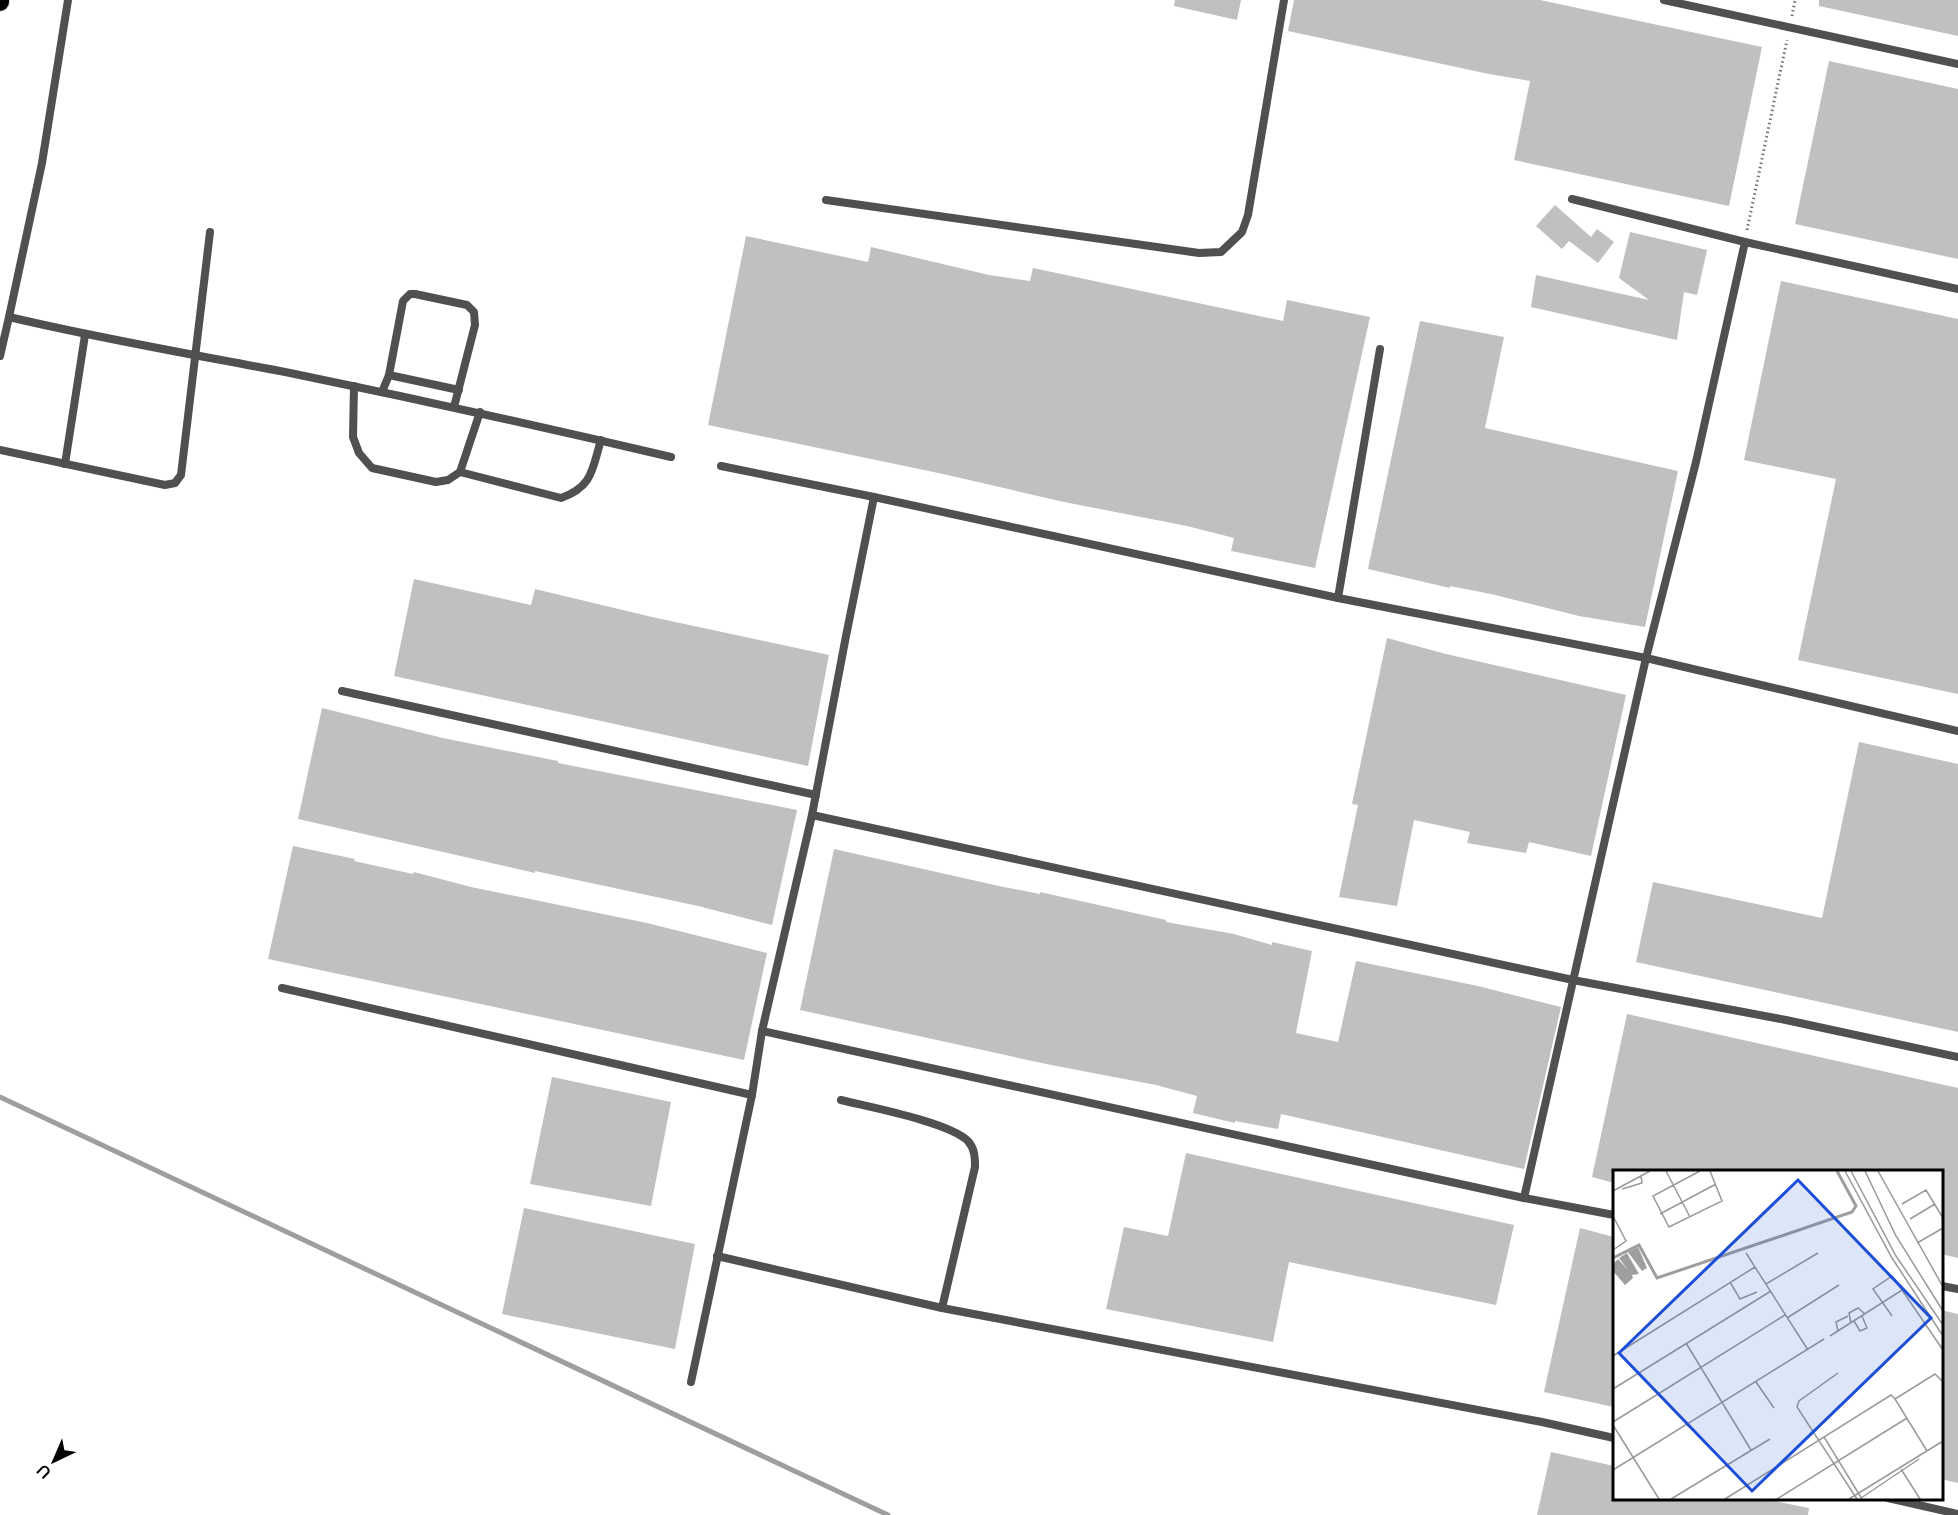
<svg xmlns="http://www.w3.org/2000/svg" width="1958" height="1515" font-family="'Varela Round',sans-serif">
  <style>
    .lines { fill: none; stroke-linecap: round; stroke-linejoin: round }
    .stream { stroke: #9e9e9e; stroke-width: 5 }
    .building { fill: #c0c0c0 }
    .highway-casing { stroke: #dbdbdb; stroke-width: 20 }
    .path { stroke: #727272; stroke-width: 3; stroke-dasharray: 1.5 3; stroke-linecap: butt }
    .lane { stroke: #505050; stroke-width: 8 }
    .highway { stroke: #000; stroke-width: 18 }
    .inset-river { fill: none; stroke: #9e9e9e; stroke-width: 3 }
    .inset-road { fill: none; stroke: #999; stroke-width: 1.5 }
    .view { fill: #1d4ed8; fill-opacity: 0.15; stroke: #1d4ed8; stroke-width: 3 }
    .inset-edge { fill: none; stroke: #000; stroke-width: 3 }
  </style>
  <rect width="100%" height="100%" fill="#fff"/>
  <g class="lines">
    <polyline class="stream" points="0,1097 888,1515"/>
  </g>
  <g class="building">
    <polygon points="1175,0 1241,0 1237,20 1174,6"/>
    <polygon points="1294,0 1540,0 1762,47 1729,206 1514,160 1530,81 1489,74 1288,31"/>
    <polygon points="1819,0 1958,0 1958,36 1819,6"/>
    <polygon points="1829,61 1958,89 1958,259 1795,224"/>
    <polygon points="1555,205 1591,237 1597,229 1614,242 1598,263 1569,241 1562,249 1536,226"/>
    <polygon points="1630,232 1707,250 1697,295 1684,292 1677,340 1531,307 1536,275 1649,300 1619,278"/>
    <polygon points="746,236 868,262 871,247 989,275 1030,281 1033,268 1283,321 1287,300 1370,317 1315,568 1231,551 1234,538 1187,526 1064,502 943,474 708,425"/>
    <polygon points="1781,281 1958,319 1958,694 1798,660 1836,479 1744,460"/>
    <polygon points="1420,321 1504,337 1485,428 1678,471 1645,627 1579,616 1491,594 1450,586 1450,588 1368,569"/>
    <polygon points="414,579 531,605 535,589 652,617 829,655 808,766 394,676"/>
    <polygon points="1387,638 1446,654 1626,695 1591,856 1529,842 1526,853 1467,843 1470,832 1414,820 1397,906 1339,897 1358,805 1352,804"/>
    <polygon points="322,708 443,738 558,761 558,763 797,810 772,925 698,906 535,871 535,873 298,819"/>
    <polygon points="1859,742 1958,764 1958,1032 1636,962 1653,882 1822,918"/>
    <polygon points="293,846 355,859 354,861 413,874 414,872 471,887 647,923 767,953 744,1060 268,959"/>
    <polygon points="834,849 999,886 1040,894 1040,892 1166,920 1166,922 1234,934 1272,945 1272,942 1312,951 1296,1033 1338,1042 1356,961 1478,986 1561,1007 1524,1169 1281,1114 1278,1129 1235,1121 1235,1123 1193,1113 1197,1096 1156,1085 1046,1064 800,1010"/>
    <polygon points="1627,1014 1958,1088 1958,1258 1941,1254 1941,1172 1614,1172 1614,1183 1592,1177"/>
    <polygon points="552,1077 671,1102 651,1206 530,1184"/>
    <polygon points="1186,1153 1514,1225 1496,1305 1289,1262 1273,1342 1106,1309 1124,1227 1168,1236"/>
    <polygon points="524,1208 695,1244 675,1349 502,1314"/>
    <polygon points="1580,1228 1614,1237 1614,1407 1544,1392"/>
    <polygon points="1941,1310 1958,1314 1958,1483 1941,1479"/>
    <polygon points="1551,1452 1614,1466 1614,1498 1759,1498 1809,1508 1808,1515 1537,1515"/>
  </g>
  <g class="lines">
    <g class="highway-casing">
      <polyline id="highway" points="0,2 0,0"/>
    </g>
    <g class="path">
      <polyline points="1792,16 1795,0"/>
      <polyline points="1747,230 1787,40"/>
    </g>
    <g class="lane">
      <path d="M68,0l-26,163 -33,154c93,22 187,38 281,56 127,26 254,54 381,84"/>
      <polyline points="1664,0 1958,64"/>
      <polyline points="1572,199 1745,242 1958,289"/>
      <polyline points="826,200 1199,253 1221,252 1242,232 1248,215 1284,0"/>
      <polyline points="0,356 9,317"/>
      <polyline points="389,375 459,390"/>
      <polyline points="354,386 353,437 359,453 372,468 436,482 448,480 460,472 480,412"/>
      <polyline points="382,392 389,375 403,301 410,294 415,294 467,305 474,312 475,325 454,407"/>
      <polyline points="0,450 165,485 175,483 181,475 210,232"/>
      <polyline points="65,464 85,335"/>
      <polyline points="721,466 874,497 1338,598 1646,658 1958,731"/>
      <path d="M460,472l101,26c32,-11 31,-29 40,-58"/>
      <polyline points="1338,598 1380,349"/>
      <polyline points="342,691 816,795"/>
      <polyline points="812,815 1573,980 1786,1020 1958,1057"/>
      <polyline points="282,988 752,1095"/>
      <polyline points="762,1031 1524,1198 1614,1215"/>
      <path d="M841,1100c28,7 108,22 127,41 7,8 7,17 7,26l-33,141"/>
      <polyline points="1524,1198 1646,658 1696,462 1745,242"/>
      <polyline points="717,1256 942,1308 1542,1422 1614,1438"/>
      <polyline points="1942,1286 1958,1289"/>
      <polyline points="691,1382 752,1095 762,1031 812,815 846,636 874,497"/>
      <polyline points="1888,1498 1958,1514"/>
    </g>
    <use href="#highway" class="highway"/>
  </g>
  <g transform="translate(1613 1170)">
    <rect width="330" height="330" fill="#fff"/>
    <path d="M25,77l9,21 -5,3 -14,-19zM14,83l12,21 -7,1 1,3 -8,7 -12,-14v-7l5,-5 10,11 -9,-12z" fill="#9e9e9e"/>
    <path class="inset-river" d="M0,88l26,-13 18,33 195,-66 4,-6 -19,-35"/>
    <path class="inset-road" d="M53,1l24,46M87,1l-47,25 16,31 53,-26 -12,-30M232,1l47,87 51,78M238,1l45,85 47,69M252,1l31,65 47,75M265,1l65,116M9,19l20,-6 -1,-7M0,21l37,-20M289,34l24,-14 17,28M47,44l56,-30M0,46l13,25 -13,9M297,49l25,-15M304,73l26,-15M133,83l62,97M117,112l10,17 17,-7M153,114l52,-31M279,146l-19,-27 19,-13 10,14M174,148l52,-33M241,151l6,10 7,-3 -5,-12M238,153l-2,-10 9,-5 7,6M225,161l-2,-9 12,-6M217,166l72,-46 41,60M73,173l65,107M0,186l142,-89M225,203l-39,28 -2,6 60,92M143,212l18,26M0,219l158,-98M282,229l32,52M0,252l172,-107M0,255l46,74M211,267l38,62M288,299l19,30M0,300l211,-131M248,328l58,-39M58,329l99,-60M112,329l166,-104 4,4 40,-25 8,8M164,329l130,-81M236,329l94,-58"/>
    <path class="view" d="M185,10l133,138 -179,173 -133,-138z"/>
    <rect width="330" height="330" class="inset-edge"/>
  </g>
  <g transform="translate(54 1461) rotate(224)" stroke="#ffffff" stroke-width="4.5" paint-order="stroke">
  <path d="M0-4.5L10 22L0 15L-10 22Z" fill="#000000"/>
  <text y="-9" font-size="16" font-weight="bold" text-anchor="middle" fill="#000000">U</text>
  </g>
</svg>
